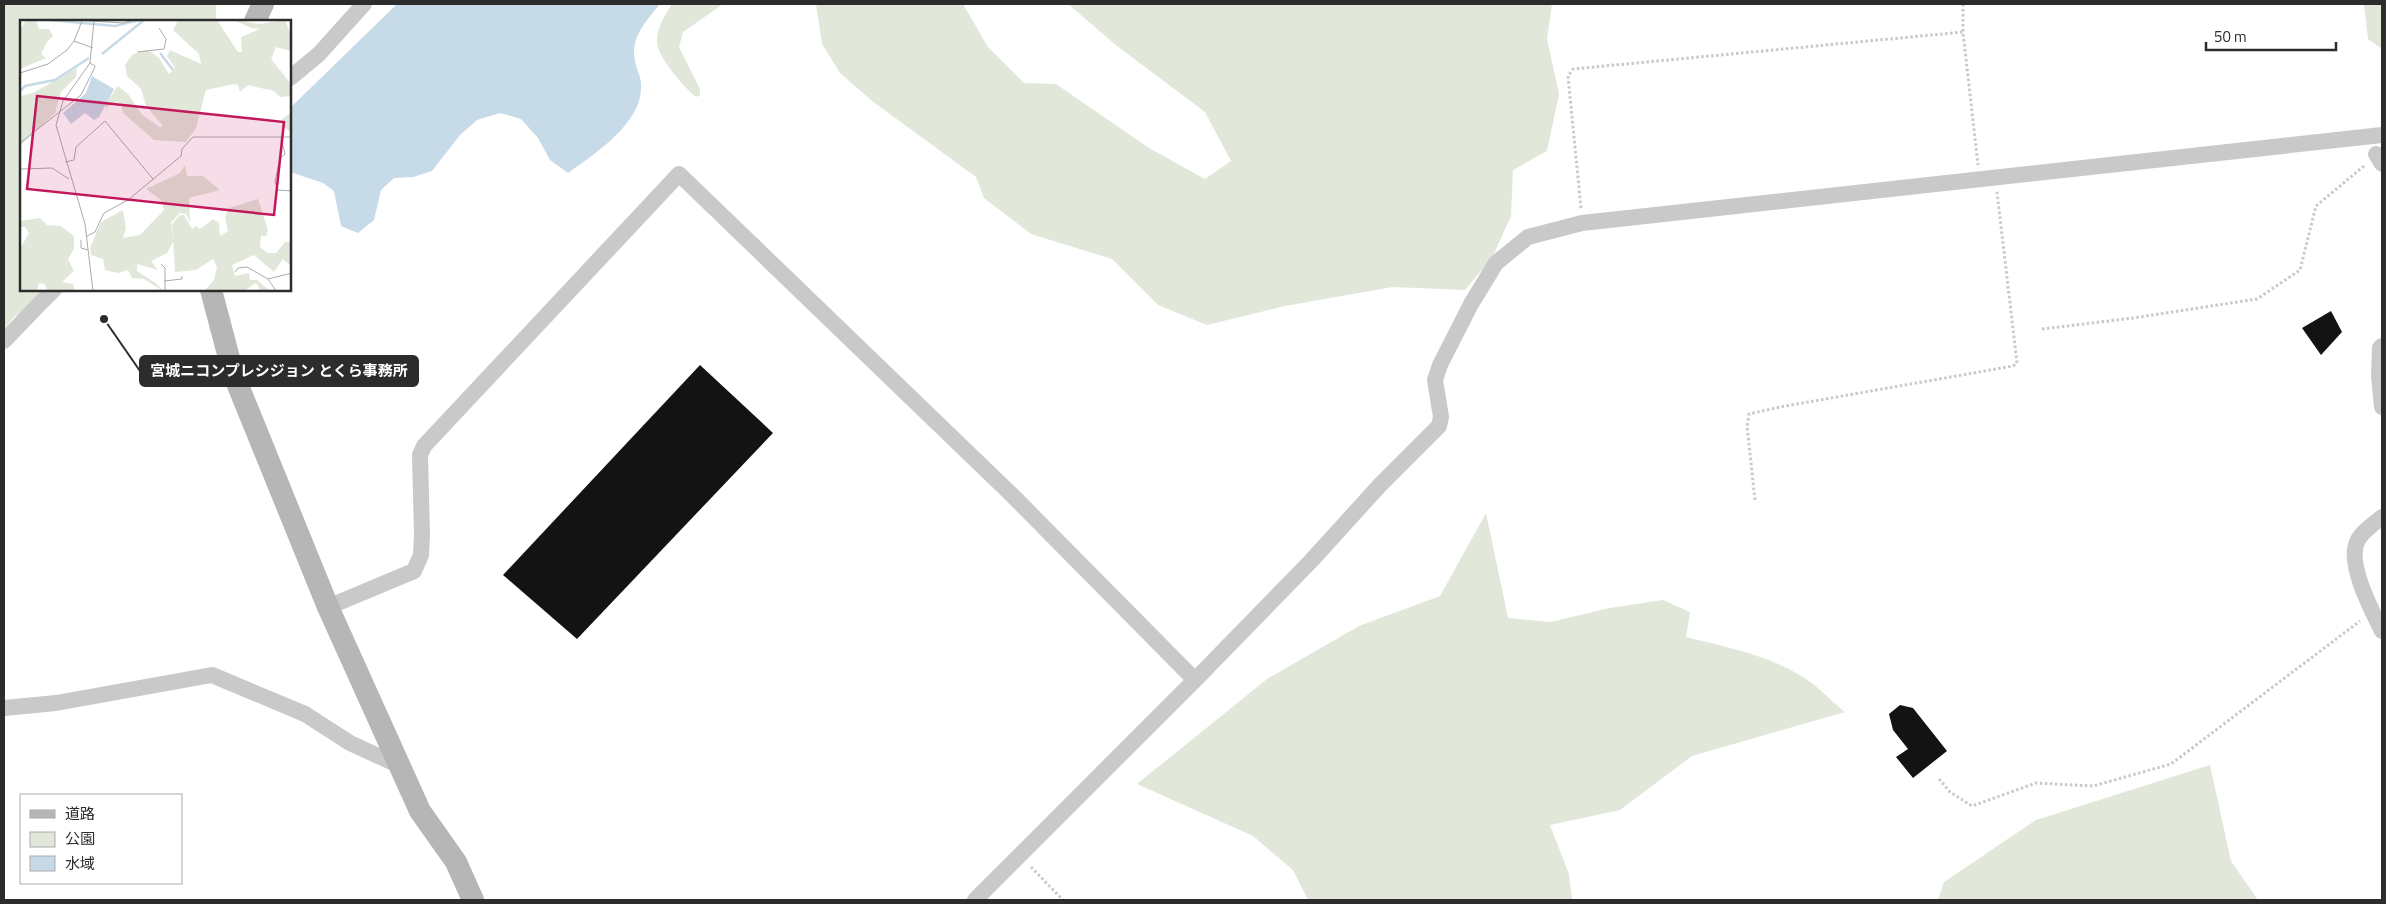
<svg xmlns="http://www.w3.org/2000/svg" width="2386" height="904" font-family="'Titillium Web','Noto Sans JP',sans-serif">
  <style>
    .green { fill: #e1e8da }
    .water { fill: #c7dae7 }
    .building { fill: #131313 }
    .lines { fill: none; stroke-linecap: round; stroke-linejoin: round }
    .path { stroke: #c9c9c9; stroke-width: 3; stroke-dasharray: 2.5 2.5; stroke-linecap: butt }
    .street { stroke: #c9c9c9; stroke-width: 16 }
    .secondary { stroke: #b6b6b6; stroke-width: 22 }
    .inset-river { fill: none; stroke: #c7dae7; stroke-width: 2.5 }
    .inset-road { fill: none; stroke: #ababab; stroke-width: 1 }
    .view { fill: #c2185b; fill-opacity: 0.15; stroke: #c2185b; stroke-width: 2.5 }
    .inset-edge { fill: none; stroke: #2c2c2c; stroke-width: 2.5 }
    .leader { fill: none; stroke: #2c2c2c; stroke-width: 2 }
    .callout-dot { fill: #2c2c2c; stroke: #fff; stroke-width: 2 }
    .callout { fill: #2c2c2c; stroke: #2c2c2c; stroke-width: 2 }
    .callout-label { font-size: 15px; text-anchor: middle; font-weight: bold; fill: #fff }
  </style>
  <rect width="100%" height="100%" fill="#fff"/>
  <g class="green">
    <polygon points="4,4 216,4 216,21 21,21 21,290 66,290 48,307 15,316 4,329"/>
    <path d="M672,4h51l-40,28 -4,15 21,42v6l-4,2c-11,-9 -38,-39 -39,-54 -1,-14 8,-28 15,-39z"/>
    <polygon points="816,4 963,4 988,47 1024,83 1056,84 1149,148 1205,179 1231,161 1205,112 1117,46 1068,4 1552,4 1547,39 1559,94 1547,151 1513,170 1511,216 1493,256 1465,290 1393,287 1285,306 1207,325 1158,305 1112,259 1031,234 984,198 976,177 872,101 840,73 822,44"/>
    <polygon points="2364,4 2382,4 2382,49 2368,39"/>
    <path d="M1486,513l22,105 42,4 60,-14 53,-8 27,12 -4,25c40,10 82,18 117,40 15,9 28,24 42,35l-153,44 -72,54 -70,15 19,49 3,26h-264l-15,-30 -40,-34 -116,-52 130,-105 92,-53 81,-30z"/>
    <polygon points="2210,765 2231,861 2258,900 1938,900 1944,882 2036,820"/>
  </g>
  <path class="water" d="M397,4h263c-14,17 -30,34 -25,57 1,8 6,15 6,23 3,38 -46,70 -73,89l-18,-13 -12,-22 -17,-19 -21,-6 -23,7 -17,15 -28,36 -19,6 -19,1 -13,12 -7,30 -16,13 -17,-7 -7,-35 -11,-8 -33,-11v-64z"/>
  <g class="building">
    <polygon points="2331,311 2342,332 2321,355 2302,328"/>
    <polygon points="700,365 773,433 577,639 503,575"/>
    <polygon points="1900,705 1913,708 1947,751 1913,778 1896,757 1908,749 1893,730 1889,714"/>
  </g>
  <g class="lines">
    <g class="path">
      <polyline points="1963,4 1963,32 1978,165"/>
      <polyline points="1581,208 1568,76 1573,69 1963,32"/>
      <polyline points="2042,329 2133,318 2257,299 2300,270 2316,206 2364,166"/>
      <polyline points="1755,500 1747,426 1749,414 1780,407 2013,366 2017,363 1997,192"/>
      <polyline points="1939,779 1950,792 1972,806 2036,783 2093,786 2171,764 2360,621"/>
      <polyline points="1031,867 1063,900"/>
    </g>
    <g class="street">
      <polyline points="290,78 319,54 364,4"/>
      <polyline points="2376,154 2382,164"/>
      <polyline points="4,341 53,290"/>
      <polyline points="2382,346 2380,348 2379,376 2382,407"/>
      <path d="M2382,517c-8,7 -21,15 -25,25 -10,22 15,69 25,89"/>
      <polyline points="328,607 414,571 421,555 422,535 420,455 424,446 679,174 1014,497 1195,680"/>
      <polyline points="4,708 56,703 212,675 305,714 350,743 398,765"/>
      <polyline points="975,900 1195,680 1311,561 1380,485 1439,426 1441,417 1435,380 1440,365 1471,304 1496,263 1528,237 1582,223 2382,135"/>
    </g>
    <g class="secondary">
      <polyline points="255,21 263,4"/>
      <polyline points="211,290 233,373 328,607 420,811 456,862 473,900"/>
    </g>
  </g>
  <g transform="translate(20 20)">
    <rect width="271" height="271" fill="#fff"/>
    <path d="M6,0h10l3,9h10l4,7 -6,6 -6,12 5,4 -26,11v-39zM158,0h39l21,32h4l-1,-15 19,-8 -9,-1 -17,-8 25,4 26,-4 6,15v16l-15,-4 -5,12 20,25v12l-11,1 -6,-6 -26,-6 -8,7 -2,-7 -4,-1 -28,6 -10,38 -10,14 -32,-2 -31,-27 -2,-9 -5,-2 -9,5 1,6 -3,-8 13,-19 11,9 13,20 18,12 3,-1 -17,-20 -5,-17 -14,-13 -2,-11 8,-11 15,-4 11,8 10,16 6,-6 -8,-12 3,-6 31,14 -2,-10 -26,-24zM57,48l-1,9 -15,15 -6,21 -35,33v-50l13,-3zM272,92v20h-1l-9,-6v-7zM165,145l2,11h16l17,14 -31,8 1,24 -4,-8 -6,-1 -9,9 2,20 -6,11 -16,8 7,9 -21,-6v7l20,13 6,7 -19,-12 -12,-1 -4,-8 -10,3 -13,-3 -2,-11 -12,-4 -1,-7 11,-26 22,-12 3,18 -3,10 17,-3 24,-25 -3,-10 -15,-11 34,-16zM238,179l10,31 -2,6h-5l-1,11 7,6h9l9,-11h6v24l-8,-7 -9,13 -20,-17 -22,10 3,11 14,-3 1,7h7l13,11 -10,-1 -4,-7 -12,8h-40l10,-11 3,-13 -4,-8 -17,11 -21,2 -3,-48 8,-9h4l8,14 4,-3 4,3 13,-10 6,4 1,13 8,-5 -3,-14 4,-9zM20,198l7,7 14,1 13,10v13l-6,10 6,12 -12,11 11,2 2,7h-28l-2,-7 -6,-1 -2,8h-17v-42l9,-16 -4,-6h-5v-6z" fill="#e1e8da"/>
    <path d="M72,56l22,13 -2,4 -13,24 -5,3 -9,-7 -14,11 -8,-11 23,-20z" fill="#c7dae7"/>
    <path class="inset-river" d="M30,0l65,6 25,-6M140,33l13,17M82,34l42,-34M0,71l5,-5 30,-6 34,-22"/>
    <path class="inset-road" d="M55,0l48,3 11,-3M54,21l19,7M117,32l27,-3 2,-10 -7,-11M0,53l28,-9 19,-14 7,-9 8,-20M261,118l4,16 -5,4 -5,24 3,8 14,1M0,123l61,-48 13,-26 1,-3 -5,-3M45,142l9,-2 2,-13 29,-26 48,58M0,149l32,-1 17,11M67,216l8,-4 9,-19 24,-13 53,-44 1,-7 11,-12h99M61,220v8l7,2M141,244l4,4v23M215,252l3,-4 9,-1 21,12 8,12M248,259l24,-6M144,261l18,-2v-3M73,271l-8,-67 -29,-99 7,-24 27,-38 4,-43"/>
    <path class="view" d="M17,76l247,26 -10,93 -247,-26z"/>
    <rect width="271" height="271" class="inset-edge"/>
  </g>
  <path class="leader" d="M104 319L140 371"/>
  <circle class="callout-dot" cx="104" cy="319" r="5"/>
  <rect class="callout" x="140" y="356" width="278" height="30" rx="5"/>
  <g class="callout-label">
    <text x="279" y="376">宮城ニコンプレシジョン とくら事務所</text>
  </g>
  <rect width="2386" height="904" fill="none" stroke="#2c2c2c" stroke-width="10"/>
  <rect x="20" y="794" width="162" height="90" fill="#ffffff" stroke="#ababab"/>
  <rect x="30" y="810" width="25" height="8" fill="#b6b6b6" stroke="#ababab"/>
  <text x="65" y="819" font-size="15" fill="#2c2c2c">道路</text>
  <rect x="30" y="832" width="25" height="15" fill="#e1e8da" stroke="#ababab"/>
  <text x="65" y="844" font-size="15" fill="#2c2c2c">公園</text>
  <rect x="30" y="856" width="25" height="15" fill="#c7dae7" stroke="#ababab"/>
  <text x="65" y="869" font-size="15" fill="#2c2c2c">水域</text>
  <path d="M2206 42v8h130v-8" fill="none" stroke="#2c2c2c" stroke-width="2.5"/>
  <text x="2214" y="42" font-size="15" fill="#2c2c2c" stroke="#ffffff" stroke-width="4" paint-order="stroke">50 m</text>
</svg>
